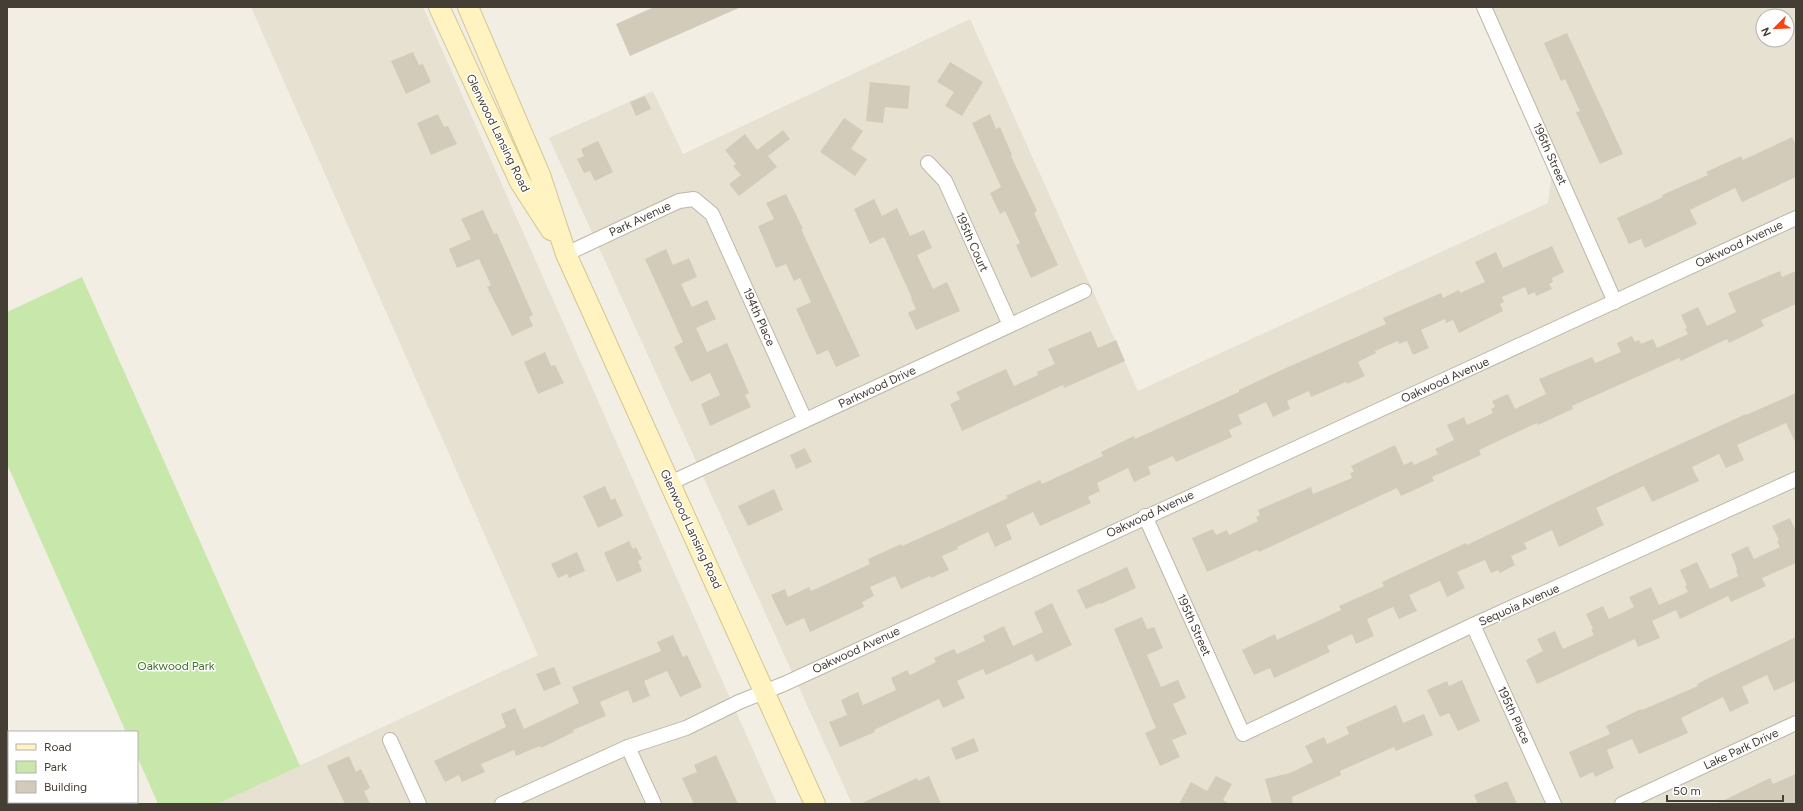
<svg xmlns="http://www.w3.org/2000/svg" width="1803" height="811" font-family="Figtree,sans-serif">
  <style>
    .residential { fill: #e6e1d1; fill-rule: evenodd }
    .green { fill: #c8e7ab }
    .building { fill: #d3cbb9 }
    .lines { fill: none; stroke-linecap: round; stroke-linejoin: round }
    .street-casing { stroke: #bdb7a6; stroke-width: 16 }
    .secondary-casing { stroke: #d2c593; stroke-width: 22 }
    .street { stroke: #fff; stroke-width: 14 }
    .secondary { stroke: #fff3c1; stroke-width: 20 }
    .labels { text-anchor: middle; stroke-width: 3; stroke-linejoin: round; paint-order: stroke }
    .street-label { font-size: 12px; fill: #443e34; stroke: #fff }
    .park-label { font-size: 12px; fill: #407527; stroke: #fff }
  </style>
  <rect width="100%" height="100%" fill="#f2eee3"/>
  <g class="residential">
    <polygon points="251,7 423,7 777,804 217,804 538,655"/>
    <path d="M1484,7h312v797h-944l-303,-666 104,-47 30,63 287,-135 168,372 410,-188 5,-41zM1763,16h24v24h-24z"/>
  </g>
  <polygon class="green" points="82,277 300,766 217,804 158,804 137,756 137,732 126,732 7,464 7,312"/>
  <g class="building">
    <polygon points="654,7 741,7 630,56 616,24"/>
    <polygon points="1567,33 1623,154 1600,164 1576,112 1580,111 1565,79 1561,81 1544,43"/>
    <polygon points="413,52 419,65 423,64 431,82 406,94 391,61"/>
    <polygon points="950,62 983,82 962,116 945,106 954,92 937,82"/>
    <polygon points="870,82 910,86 908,109 885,107 883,123 866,121"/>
    <polygon points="645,96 651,109 636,116 630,102"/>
    <polygon points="438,114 444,127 448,126 457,144 431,155 417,123"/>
    <polygon points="990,114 996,129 1000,127 1012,155 1011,156 1037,211 1034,213 1058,265 1031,278 1016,245 1020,243 1005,211 1000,214 990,193 1001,187 972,123"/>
    <polygon points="844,118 863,131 851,149 867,159 855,176 820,152"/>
    <polygon points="783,130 790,139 768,156 777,167 739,196 729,184 741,175 733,166 736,164 725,150 745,134 757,150"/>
    <polygon points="1792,137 1796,145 1796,177 1742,202 1735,188 1690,210 1697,224 1645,248 1641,239 1629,244 1617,218 1663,197 1662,195 1708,175 1706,172 1741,156 1743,160"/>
    <polygon points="598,141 613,172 595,181 590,171 584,173 577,159 584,156 581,149"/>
    <polygon points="786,194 803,229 801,229 860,356 836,367 828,350 817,355 796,309 811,302 800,278 794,281 786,264 776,268 758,226 774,219 766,203"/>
    <polygon points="874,199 882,216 897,208 910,236 924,230 932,248 917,255 933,289 947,282 960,311 916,330 908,313 916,309 911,299 912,298 884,237 870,244 854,209"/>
    <polygon points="483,210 494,234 497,233 533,315 529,317 533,326 512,336 487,287 491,285 479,259 457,268 449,249 471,239 461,219"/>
    <polygon points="1552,246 1564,272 1552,278 1553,282 1549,284 1552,289 1536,296 1535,292 1528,295 1525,287 1502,297 1504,302 1500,304 1503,311 1459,333 1453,320 1446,323 1445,319 1421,330 1429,348 1413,355 1407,341 1399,344 1398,341 1375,351 1376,353 1358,362 1365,376 1347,384 1346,382 1311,397 1309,391 1287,401 1290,409 1273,417 1266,402 1238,415 1242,424 1229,430 1232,437 1176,462 1173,456 1148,467 1151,474 1134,482 1128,468 1097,483 1100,491 1088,497 1091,503 1040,526 1033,512 1006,525 1012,539 995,547 988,532 957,547 958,549 942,556 949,570 931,578 930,576 901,589 895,576 870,587 874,596 862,602 864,607 810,632 804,618 786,626 771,595 785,589 788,597 809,587 811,591 870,564 868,559 901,544 902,546 947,526 1008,498 1006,496 1040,480 1042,484 1103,456 1101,452 1134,436 1135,439 1239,392 1239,390 1286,368 1386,324 1383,318 1441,293 1443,298 1459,290 1460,293 1485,282 1475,262 1496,252 1503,268"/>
    <polygon points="666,249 673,265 689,258 697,277 681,284 692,307 707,300 716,319 696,328 707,352 727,343 749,393 745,395 751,407 710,426 701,404 720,395 710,373 691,382 674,347 683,342 645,259"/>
    <polygon points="1780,271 1782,277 1796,271 1796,304 1761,320 1764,326 1729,343 1727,339 1681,361 1679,358 1572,406 1573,409 1538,425 1537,423 1479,450 1481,455 1432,477 1434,481 1401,496 1397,488 1259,552 1257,550 1207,572 1192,538 1213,529 1216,535 1227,530 1229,535 1258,521 1256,517 1260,515 1258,510 1311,487 1313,494 1352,478 1350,473 1354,472 1351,466 1395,445 1404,465 1412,461 1414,465 1438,454 1435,449 1454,440 1447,425 1464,417 1467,425 1493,413 1491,409 1495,407 1492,401 1508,394 1515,409 1546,394 1539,379 1592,357 1595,363 1621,352 1617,343 1632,336 1635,342 1639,340 1641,344 1653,339 1657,348 1688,334 1685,329 1687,328 1681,315 1698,307 1707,326 1736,312 1728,293"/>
    <polygon points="1091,331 1098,348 1116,340 1125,361 1064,388 1063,385 962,431 950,404 960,399 956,392 1006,369 1014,386 1038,375 1037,372 1055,364 1048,349"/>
    <polygon points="545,352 551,366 555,365 564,383 538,394 524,362"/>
    <polygon points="1796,393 1796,444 1786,423 1737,445 1744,460 1726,468 1719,454 1692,467 1699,481 1681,489 1652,502 1644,486 1596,508 1604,525 1559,547 1552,530 1524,543 1527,549 1511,556 1515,565 1500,573 1498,570 1491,573 1485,560 1457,572 1465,588 1447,597 1440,581 1409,595 1417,611 1399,619 1393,607 1367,619 1374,636 1356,644 1352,634 1327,646 1330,652 1274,678 1270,668 1254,675 1242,650 1275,634 1277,640 1341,610 1339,606 1384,586 1382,582 1466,543 1467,545 1617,473 1746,414 1746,415"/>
    <polygon points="805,448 812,462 796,469 790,455"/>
    <polygon points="605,486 611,500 615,498 623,516 598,528 583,496"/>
    <polygon points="774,489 783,510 748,526 738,506"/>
    <polygon points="1790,518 1796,532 1796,563 1762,578 1766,586 1731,602 1728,596 1680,619 1676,610 1652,621 1660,638 1638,647 1635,639 1537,684 1526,660 1543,651 1537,639 1555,631 1563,649 1594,635 1591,629 1593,629 1586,614 1603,606 1609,619 1634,607 1629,597 1651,587 1659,605 1688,592 1685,586 1687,585 1680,570 1697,562 1710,589 1738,576 1736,570 1737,569 1731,554 1748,546 1754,559 1780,547 1777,541 1779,540 1772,526"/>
    <polygon points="629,541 633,549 636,547 642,559 638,561 642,571 617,582 604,553"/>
    <polygon points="577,552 585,571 569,578 567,574 558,578 551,564"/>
    <polygon points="1127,567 1136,588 1101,604 1100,603 1086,609 1077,590"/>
    <polygon points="1052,603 1072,645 1036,662 1032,654 986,675 983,669 957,681 965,698 943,708 939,699 874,730 875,732 840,747 829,722 847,715 841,700 858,692 863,705 896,690 891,678 907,670 910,675 936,662 934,658 954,649 957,654 985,641 983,636 1004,626 1013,646 1043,632 1034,612"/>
    <polygon points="1142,617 1147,629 1154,627 1163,648 1147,655 1161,687 1178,680 1186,698 1173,704 1187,734 1172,740 1180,757 1160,766 1145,733 1156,728 1114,629"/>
    <polygon points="673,635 683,657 687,655 702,687 680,697 667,671 644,681 650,696 633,703 628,690 600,702 606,716 573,730 574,732 541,748 540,746 516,756 514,750 481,764 485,772 462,782 459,775 445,782 434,761 506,727 501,714 515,708 524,729 579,703 572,687 661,651 657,642"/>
    <polygon points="1796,637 1796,681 1774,691 1767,675 1742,687 1749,703 1730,712 1723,697 1681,718 1688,733 1639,754 1632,739 1607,750 1614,768 1595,777 1593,772 1580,778 1569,752 1610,734 1606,726 1641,709 1642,710 1698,686 1697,684 1713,676"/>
    <polygon points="554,667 561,684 544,691 536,674"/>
    <polygon points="1462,680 1480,721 1458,731 1449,713 1440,717 1427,690 1447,681 1449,686"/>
    <polygon points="1396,705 1403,723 1424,714 1433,735 1396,751 1394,747 1340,771 1341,775 1292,797 1293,804 1272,804 1265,779 1290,773 1313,762 1305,746 1324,737 1327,744 1349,734 1346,727"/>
    <polygon points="974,738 979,751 956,760 951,748"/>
    <polygon points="716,755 738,804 694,804 682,778 697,772 694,765"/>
    <polygon points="349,756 356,772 361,769 370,788 364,791 370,804 345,804 327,766"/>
    <polygon points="1796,774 1796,804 1716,804 1770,778 1773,784"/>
    <polygon points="929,776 941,804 860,804 917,778 918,781"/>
    <polygon points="1216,776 1232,784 1223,800 1229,804 1179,804 1191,782 1207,791"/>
    <polygon points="1507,781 1517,804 1478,804 1474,795"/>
  </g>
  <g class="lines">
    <g class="street-casing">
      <g id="street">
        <polyline points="1484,7 1615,302"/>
        <polyline points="928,163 945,181 1010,325"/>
        <polyline points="566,254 679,201 694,199 712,214 805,420"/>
        <polyline points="670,483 1084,291"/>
        <polyline points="1145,516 1243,734 1473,625 1796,479"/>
        <polyline points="1473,625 1554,804"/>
        <polyline points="390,740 419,804"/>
        <polyline points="628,747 654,804"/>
        <polyline points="502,804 628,747 686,728 739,702 784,684 1796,218"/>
        <polyline points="1622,804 1796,723"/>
      </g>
    </g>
    <g class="secondary-casing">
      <g id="secondary">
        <polyline points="439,7 520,182 551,230"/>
        <polyline points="468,7 540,175 566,254 815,804"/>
      </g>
    </g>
    <use href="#street" class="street"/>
    <use href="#secondary" class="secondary"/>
  </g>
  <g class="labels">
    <g class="street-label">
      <text transform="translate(498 133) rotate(64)" y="4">Glenwood Lansing Road</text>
      <text transform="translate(1550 154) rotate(66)" y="4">196th Street</text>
      <text transform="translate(640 219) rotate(-25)" y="4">Park Avenue</text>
      <text transform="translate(972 242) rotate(66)" y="4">195th Court</text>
      <text transform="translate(1739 244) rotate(-25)" y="4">Oakwood Avenue</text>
      <text transform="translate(759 317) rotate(66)" y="4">194th Place</text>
      <text transform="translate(1445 380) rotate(-24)" y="4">Oakwood Avenue</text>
      <text transform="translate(877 387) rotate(-25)" y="4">Parkwood Drive</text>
      <text transform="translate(1150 514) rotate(-25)" y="4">Oakwood Avenue</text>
      <text transform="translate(691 529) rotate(65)" y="4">Glenwood Lansing Road</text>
      <text transform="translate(1519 605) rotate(-24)" y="4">Sequoia Avenue</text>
      <text transform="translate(1194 625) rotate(66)" y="4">195th Street</text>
      <text transform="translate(856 650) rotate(-25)" y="4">Oakwood Avenue</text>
      <text transform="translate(1514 715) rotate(65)" y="4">195th Place</text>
      <text transform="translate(1741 749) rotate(-25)" y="4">Lake Park Drive</text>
    </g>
    <g class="park-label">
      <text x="176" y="670">Oakwood Park</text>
    </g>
  </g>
  <rect width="1803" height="811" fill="none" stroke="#443e34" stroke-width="16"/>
  <rect x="8" y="731" width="130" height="72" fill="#ffffff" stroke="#b4b2ae"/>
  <rect x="16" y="744" width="20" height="6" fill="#fff3c1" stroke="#b4b2ae"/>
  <text x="44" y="751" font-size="12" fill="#443e34">Road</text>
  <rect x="16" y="761" width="20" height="12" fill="#c8e7ab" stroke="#b4b2ae"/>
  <text x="44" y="771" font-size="12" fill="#443e34">Park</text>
  <rect x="16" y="781" width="20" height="12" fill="#d3cbb9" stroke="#b4b2ae"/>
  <text x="44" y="791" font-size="12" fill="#443e34">Building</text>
  <g transform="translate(1775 28) rotate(246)"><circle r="19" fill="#ffffff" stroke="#b4b2ae"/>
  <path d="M0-3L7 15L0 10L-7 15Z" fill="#fa4412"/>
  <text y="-6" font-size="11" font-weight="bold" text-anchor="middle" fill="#443e34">N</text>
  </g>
  <path d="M1667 795v6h116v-6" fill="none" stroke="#443e34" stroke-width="2"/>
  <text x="1673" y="795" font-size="12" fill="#443e34" stroke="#ffffff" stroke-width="3" paint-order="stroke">50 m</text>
</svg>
